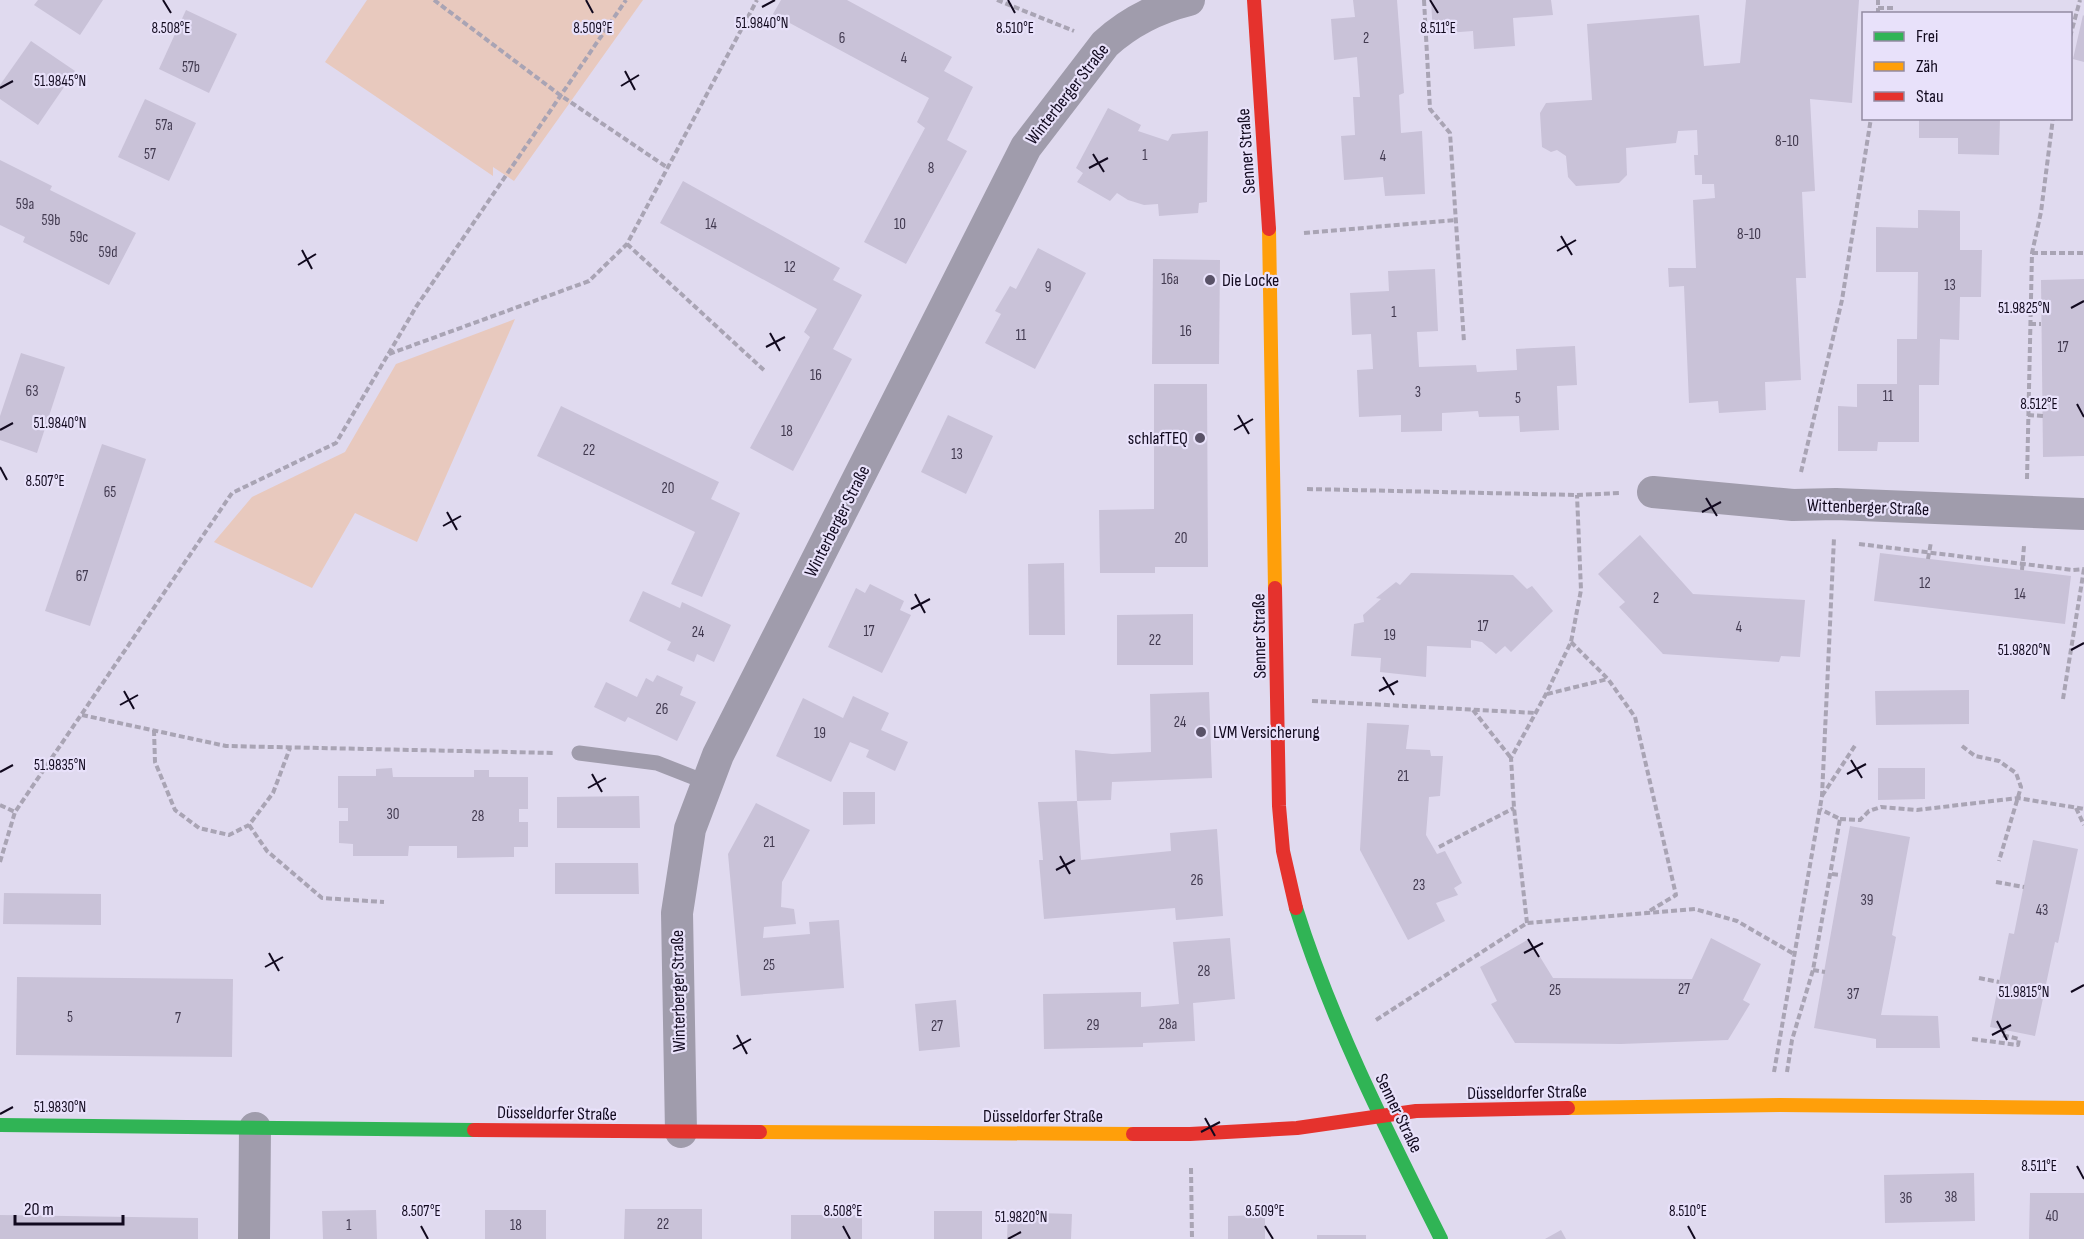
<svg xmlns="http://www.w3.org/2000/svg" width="2084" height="1239" font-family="'Sofia Sans Condensed',sans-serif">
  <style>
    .green { fill: #e8c9be }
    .building { fill: #c9c2d8 }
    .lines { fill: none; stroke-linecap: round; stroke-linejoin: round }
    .path { stroke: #a9a4b4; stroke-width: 4; stroke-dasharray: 6 3; stroke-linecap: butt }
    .lane { stroke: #a09cac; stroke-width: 15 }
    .street { stroke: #a09cac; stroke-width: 32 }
    .fast { stroke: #30b455; stroke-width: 14 }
    .slow { stroke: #ff9f0a; stroke-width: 14 }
    .jam { stroke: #e5322d; stroke-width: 14 }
    .ticks { fill: none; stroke: #11091e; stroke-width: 2 }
    .poi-dot { fill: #595267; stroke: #e8e1fa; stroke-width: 2 }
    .labels { text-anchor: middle; stroke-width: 4.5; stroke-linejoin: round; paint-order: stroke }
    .number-label { font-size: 15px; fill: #423a50 }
    .street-label { font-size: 18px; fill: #11091e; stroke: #e8e1fa }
    .poi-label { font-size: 18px; fill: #11091e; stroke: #e8e1fa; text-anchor: start }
    .ticks-label { font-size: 15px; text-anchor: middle; fill: #11091e; stroke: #e8e1fa; stroke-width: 4.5; stroke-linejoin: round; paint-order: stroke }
  </style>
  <rect width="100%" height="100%" fill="#e0daef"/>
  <g class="green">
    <polygon points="367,0 643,0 514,181 493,167 493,176 325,62"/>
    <polygon points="515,319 417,542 355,513 312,588 214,542 252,497 345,452 396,364"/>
  </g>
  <g class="building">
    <polygon points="38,0 103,0 80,35 34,5"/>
    <polygon points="781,0 847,0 952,57 944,71 973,87 947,140 967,151 906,264 864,242 925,128 917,122 929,98 773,14"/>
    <polygon points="1353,0 1397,0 1404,93 1399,95 1401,133 1422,131 1425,194 1385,196 1383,177 1344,180 1341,136 1355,135 1353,97 1360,97 1357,57 1334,60 1331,19 1355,17"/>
    <polygon points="1431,0 1551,0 1553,15 1513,18 1515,46 1474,49 1473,31 1433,34"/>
    <polygon points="1746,0 1859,0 1852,103 1810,99 1815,191 1802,192 1806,278 1796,278 1801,380 1765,382 1766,410 1719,413 1718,401 1689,403 1684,286 1669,287 1668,268 1696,268 1693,200 1715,198 1714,184 1702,184 1702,175 1695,175 1694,155 1698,155 1697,130 1678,131 1676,143 1626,148 1627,175 1619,183 1576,186 1568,177 1566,156 1557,150 1551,152 1542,147 1540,113 1546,103 1592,100 1587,24 1699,15 1704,66 1740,63"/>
    <polygon points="186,10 237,34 209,93 159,69"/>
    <polygon points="2083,15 2084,16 2084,62 2073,59"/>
    <polygon points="31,41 75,71 38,125 0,99 0,85"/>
    <polygon points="145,99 196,123 169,181 118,157"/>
    <polygon points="1108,108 1141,125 1138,131 1168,141 1172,134 1208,131 1207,202 1199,203 1198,213 1159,216 1158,204 1144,205 1128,200 1117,193 1110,201 1077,182 1083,173 1076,168"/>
    <polygon points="1919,118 2000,118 1999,155 1958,154 1958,138 1919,138"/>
    <polygon points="0,160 52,186 50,190 136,233 109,285 23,242 25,237 0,225"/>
    <polygon points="683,181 840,268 833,280 862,295 833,349 852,359 793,471 750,448 810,337 804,332 817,309 660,223"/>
    <polygon points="1918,210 1960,211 1960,250 1982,250 1981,297 1960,297 1959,340 1940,339 1939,385 1919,385 1919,442 1878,442 1877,451 1838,451 1838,406 1857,407 1857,384 1897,384 1897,339 1917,339 1918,272 1876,272 1876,227 1918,228"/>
    <polygon points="1038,248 1086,273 1035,369 985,343 1001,314 995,311 1010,286 1016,289"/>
    <polygon points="1153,259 1220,260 1219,364 1152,364"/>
    <polygon points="1435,269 1438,331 1417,332 1419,367 1476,365 1477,372 1517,370 1516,349 1575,346 1577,385 1557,386 1559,430 1520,432 1519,416 1479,417 1478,411 1442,413 1442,431 1401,432 1401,415 1359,417 1357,370 1373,369 1371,334 1352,335 1350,293 1389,291 1388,271"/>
    <polygon points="2084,279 2084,456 2043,457 2041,280"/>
    <polygon points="21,353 65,367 37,453 0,440 0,416"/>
    <polygon points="1154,384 1207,384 1208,567 1155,567 1155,573 1100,573 1099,510 1154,509"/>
    <polygon points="561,406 719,482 711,499 740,513 702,597 671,584 695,532 537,456"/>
    <polygon points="948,415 993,436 966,494 921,472"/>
    <polygon points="102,444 146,459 90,626 45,611"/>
    <polygon points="1640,535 1693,594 1805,600 1800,657 1781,656 1779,662 1663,654 1619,607 1625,602 1598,574"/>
    <polygon points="1880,553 2071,576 2065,624 1874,601"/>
    <polygon points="1064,563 1065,635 1029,635 1028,564"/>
    <polygon points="1411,573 1513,575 1527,589 1532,586 1553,611 1511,652 1505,646 1496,654 1482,642 1471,640 1471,648 1427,646 1426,677 1380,672 1381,658 1351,656 1354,624 1364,622 1363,615 1381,599 1376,598 1396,582 1400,585"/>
    <polygon points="870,584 904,601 900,610 911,615 882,673 828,647 856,588 865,593"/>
    <polygon points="643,591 680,608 682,602 731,625 714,662 697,654 694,662 667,650 671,642 629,621"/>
    <polygon points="1193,614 1193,665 1117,665 1117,615"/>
    <polygon points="657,675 683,687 680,695 696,702 677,741 628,717 625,722 594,707 606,682 637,697 646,678 653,682"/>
    <polygon points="1969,690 1969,724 1876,725 1875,691"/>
    <polygon points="1209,692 1212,778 1112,782 1111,800 1077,801 1075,750 1112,754 1151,752 1150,694"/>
    <polygon points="853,696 889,713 881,730 908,742 895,771 866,757 869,750 850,742 831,782 776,756 803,698 843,718"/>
    <polygon points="1367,723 1409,725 1406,749 1430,750 1431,756 1443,756 1440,796 1429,797 1426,835 1437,854 1445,851 1462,883 1454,888 1458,895 1436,903 1445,921 1408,940 1360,850"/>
    <polygon points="392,768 393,777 474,777 474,770 489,770 489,777 528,777 528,809 519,809 519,822 528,822 528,847 514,847 514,857 457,858 457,846 409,846 408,856 353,856 353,844 339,843 339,821 348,821 348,808 338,808 338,776 376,776 376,769"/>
    <polygon points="1878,768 1925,768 1925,799 1878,800"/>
    <polygon points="843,792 875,792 875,824 843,825"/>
    <polygon points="639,796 640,828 557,828 557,797"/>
    <polygon points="1077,801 1081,860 1171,851 1170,833 1217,829 1223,916 1176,920 1175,908 1044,919 1039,860 1043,860 1038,802"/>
    <polygon points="756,803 810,830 782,882 781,907 794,909 796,924 764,927 763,938 810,934 809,922 839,920 844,988 741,996 728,854"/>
    <polygon points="1850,826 1910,837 1892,935 1896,937 1881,1015 1938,1016 1940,1048 1876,1048 1876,1039 1814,1028"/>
    <polygon points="2033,840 2078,849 2058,943 2055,942 2035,1036 1990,1027 2009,933 2014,934"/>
    <polygon points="555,863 638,863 639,894 555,894"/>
    <polygon points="4,893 101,894 101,925 3,924"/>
    <polygon points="1230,938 1235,999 1193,1003 1195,1041 1143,1043 1143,1047 1044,1049 1043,994 1141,992 1141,1007 1179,1004 1173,942"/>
    <polygon points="1711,938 1761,964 1743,1000 1750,1004 1728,1040 1621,1044 1515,1043 1491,1004 1497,1001 1480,967 1529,939 1553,978 1692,979"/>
    <polygon points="17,977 233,979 232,1057 16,1055"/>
    <polygon points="956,1000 960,1047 919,1051 915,1004"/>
    <polygon points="1974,1173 1975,1221 1885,1223 1884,1175"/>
    <polygon points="2030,1193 2084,1193 2084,1239 2029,1239"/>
    <polygon points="625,1209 702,1209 702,1239 624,1239"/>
    <polygon points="376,1210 377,1239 323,1239 322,1211"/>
    <rect x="485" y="1210" width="61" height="29"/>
    <rect x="934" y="1211" width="48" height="28"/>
    <polygon points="1008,1212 1072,1214 1071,1239 1007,1239"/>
    <polygon points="0,1215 198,1218 198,1239 0,1239"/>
    <rect x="791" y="1215" width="71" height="24"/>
    <polygon points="1265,1215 1265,1239 1228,1239 1228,1216"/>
    <polygon points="1561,1230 1566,1239 1545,1239"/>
    <rect x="1317" y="1235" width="49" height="4"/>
  </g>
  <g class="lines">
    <g class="path">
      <polyline points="434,0 560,95 668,168"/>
      <polyline points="997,0 1074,31"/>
      <polyline points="1424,0 1430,109 1450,133 1464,342"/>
      <polyline points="1878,8 1893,8"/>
      <polyline points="1878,14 1878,0"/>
      <polyline points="1953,14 1953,13"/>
      <polyline points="2070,37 2080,0"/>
      <polyline points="1304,233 1456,220"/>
      <polyline points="627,244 766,372"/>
      <polyline points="2032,253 2084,253"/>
      <polyline points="2030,324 2041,324"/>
      <polyline points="389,354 589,281 627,244 757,0"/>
      <polyline points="2028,415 2043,416"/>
      <polyline points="1801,472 1842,300 1871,118"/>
      <polyline points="2027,479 2032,253 2041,212 2053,118"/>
      <polyline points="1307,489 1577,495 1621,493"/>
      <polyline points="1859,544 2073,570 2084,569"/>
      <polyline points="1928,559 1931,542"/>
      <polyline points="2022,570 2024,546"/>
      <polyline points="1571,642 1608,679 1635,717 1676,895 1646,913"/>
      <polyline points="1547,694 1608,679"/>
      <polyline points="2063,699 2084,569"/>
      <polyline points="1312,701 1536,713"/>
      <polyline points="1473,710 1511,758"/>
      <polyline points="82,715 226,746 555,753"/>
      <polyline points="154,730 155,762 175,810 199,828 229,835 249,825 273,793 290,748"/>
      <polyline points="1962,746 1975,756 1999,761 2016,773 2021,787 1999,861"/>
      <polyline points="1822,796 1856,744"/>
      <polyline points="0,805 15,812"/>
      <polyline points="2076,808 2084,825"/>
      <polyline points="1840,819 1860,820 1869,811 1881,807 1917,810 2018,798 2084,809"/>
      <polyline points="249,825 267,851 322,898 384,902"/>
      <polyline points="1439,847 1514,808"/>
      <polyline points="0,862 15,812 232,493 336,443 416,307 626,0"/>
      <polyline points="1832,874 1841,875"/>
      <polyline points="1996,882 2024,887"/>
      <polyline points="1527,923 1514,808 1511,758 1546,694 1571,642 1581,590 1577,495"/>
      <polyline points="1813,970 1825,972"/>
      <polyline points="1979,978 1999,982"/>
      <polyline points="1376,1020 1527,923 1695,909 1737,921 1794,954"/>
      <polyline points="1972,1039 2018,1045 2019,1039 2002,1035 2004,1030"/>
      <polyline points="1774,1072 1822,796 1834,538"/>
      <polyline points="1787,1072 1792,1040 1813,970 1840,819 1820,809"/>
      <polyline points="1191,1168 1192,1239"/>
    </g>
    <polyline class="lane" points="579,753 657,763 708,783"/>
    <g class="street">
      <polyline points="1653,492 1793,505 1836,504 2084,514"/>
      <path d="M681,1132l-4,-219 13,-84 28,-74 308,-608 79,-103c24,-22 52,-36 84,-44"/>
      <polyline points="254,1239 255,1128"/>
    </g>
    <g class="fast">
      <path d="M1296,908c36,115 91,223 145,331"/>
      <polyline points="0,1125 474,1130"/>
    </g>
    <g class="slow">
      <polyline points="1269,229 1275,588"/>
      <polyline points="1568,1108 1780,1105 2084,1108"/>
      <polyline points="760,1132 1133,1134"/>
    </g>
    <g class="jam">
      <polyline points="1254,0 1269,229"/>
      <polyline points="1275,588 1279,806 1283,851 1296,908"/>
      <polyline points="474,1130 760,1132"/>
      <polyline points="1133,1134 1190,1134 1297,1128 1416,1111 1568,1108"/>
    </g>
  </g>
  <path class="ticks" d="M163,0l8,13M586,0l7,13M1008,0l7,13M1430,0l8,13M762,7l13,-7M625,71l10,19M621,86l18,-11M0,88l13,-7M1093,154l11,18M1089,168l19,-10M1561,236l11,19M302,250l10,19M1557,251l19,-11M298,265l18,-11M2071,308l13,-7M770,333l10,18M766,347l19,-10M2077,404l7,13M1238,415l11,19M0,430l13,-7M1234,430l19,-11M0,467l7,13M1706,498l11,18M447,512l10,18M1702,512l19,-10M443,526l18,-10M915,594l10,19M911,609l19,-10M2071,650l13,-7M1383,677l11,18M124,691l10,18M1379,691l19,-10M120,705l18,-10M1851,760l11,18M0,772l13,-7M592,774l10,18M1847,774l19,-10M588,788l18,-10M1060,856l10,18M1056,870l19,-10M1528,939l11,18M269,953l10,18M1524,953l19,-10M265,967l18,-10M2071,992l13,-7M1997,1021l10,19M737,1035l10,19M1992,1035l19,-10M733,1049l18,-10M0,1114l13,-7M1205,1118l10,18M1201,1132l19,-10M2077,1166l7,13M421,1226l7,13M843,1226l7,13M1265,1226l8,13M1688,1226l7,13M1008,1239l13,-7"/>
  <g class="poi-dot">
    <circle cx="1210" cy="280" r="6"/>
    <circle cx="1200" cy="438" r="6"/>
    <circle cx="1201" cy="732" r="6"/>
  </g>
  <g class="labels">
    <g class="number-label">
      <text x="842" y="43">6</text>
      <text x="1366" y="43">2</text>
      <text x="904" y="63">4</text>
      <text x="191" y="72">57b</text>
      <text x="164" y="130">57a</text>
      <text x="1787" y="146">8-10</text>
      <text x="150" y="159">57</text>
      <text x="1145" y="160">1</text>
      <text x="1383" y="161">4</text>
      <text x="931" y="173">8</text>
      <text x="25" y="209">59a</text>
      <text x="51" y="225">59b</text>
      <text x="711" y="229">14</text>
      <text x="900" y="229">10</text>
      <text x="1749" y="239">8-10</text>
      <text x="79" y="242">59c</text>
      <text x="108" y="257">59d</text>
      <text x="790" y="272">12</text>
      <text x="1170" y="284">16a</text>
      <text x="1950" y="290">13</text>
      <text x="1048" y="292">9</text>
      <text x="1394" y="317">1</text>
      <text x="1186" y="336">16</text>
      <text x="1021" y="340">11</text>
      <text x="2063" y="352">17</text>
      <text x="816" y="380">16</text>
      <text x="32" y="396">63</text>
      <text x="1418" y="397">3</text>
      <text x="1888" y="401">11</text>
      <text x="1518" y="403">5</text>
      <text x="787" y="436">18</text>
      <text x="589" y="455">22</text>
      <text x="957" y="459">13</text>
      <text x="668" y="493">20</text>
      <text x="110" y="497">65</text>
      <text x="1181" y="543">20</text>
      <text x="82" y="581">67</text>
      <text x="1925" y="588">12</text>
      <text x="2020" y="599">14</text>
      <text x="1656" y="603">2</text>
      <text x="1483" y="631">17</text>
      <text x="1739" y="632">4</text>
      <text x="869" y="636">17</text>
      <text x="698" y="637">24</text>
      <text x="1390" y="640">19</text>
      <text x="1155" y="645">22</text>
      <text x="662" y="714">26</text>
      <text x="1180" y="727">24</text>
      <text x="820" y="738">19</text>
      <text x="1403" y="781">21</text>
      <text x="393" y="819">30</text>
      <text x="478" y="821">28</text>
      <text x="769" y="847">21</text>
      <text x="1197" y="885">26</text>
      <text x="1419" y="890">23</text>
      <text x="1867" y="905">39</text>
      <text x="2042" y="915">43</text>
      <text x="769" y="970">25</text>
      <text x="1204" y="976">28</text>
      <text x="1684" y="994">27</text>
      <text x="1555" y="995">25</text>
      <text x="1853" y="999">37</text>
      <text x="70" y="1022">5</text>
      <text x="178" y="1023">7</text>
      <text x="1168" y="1029">28a</text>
      <text x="1093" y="1030">29</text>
      <text x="937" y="1031">27</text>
      <text x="1951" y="1202">38</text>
      <text x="1906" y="1203">36</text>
      <text x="2052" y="1221">40</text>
      <text x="663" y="1229">22</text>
      <text x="349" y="1230">1</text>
      <text x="516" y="1230">18</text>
    </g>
    <g class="street-label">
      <text transform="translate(1067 94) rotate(-52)" y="6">Winterberger Straße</text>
      <text transform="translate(1246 151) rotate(-94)" y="6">Senner Straße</text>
      <text transform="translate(1868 507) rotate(2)" y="6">Wittenberger Straße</text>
      <text transform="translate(837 521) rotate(-63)" y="6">Winterberger Straße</text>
      <text transform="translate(1259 636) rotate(-91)" y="6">Senner Straße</text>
      <text transform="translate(678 991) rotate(-91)" y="6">Winterberger Straße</text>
      <text transform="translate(1527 1092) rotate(-1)" y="6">Düsseldorfer Straße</text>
      <text transform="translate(557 1113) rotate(1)" y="6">Düsseldorfer Straße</text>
      <text transform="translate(1399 1113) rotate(64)" y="6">Senner Straße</text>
      <text x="1043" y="1122">Düsseldorfer Straße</text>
    </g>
    <g class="poi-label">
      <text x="1222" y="286">Die Locke</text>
      <text x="1188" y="444" text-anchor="end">schlafTEQ</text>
      <text x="1213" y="738">LVM Versicherung</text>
    </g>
  </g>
  <g class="ticks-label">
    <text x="762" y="28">51.9840°N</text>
    <text x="171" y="33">8.508°E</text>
    <text x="593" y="33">8.509°E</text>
    <text x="1015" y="33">8.510°E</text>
    <text x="1438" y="33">8.511°E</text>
    <text x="60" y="86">51.9845°N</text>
    <text x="2024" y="313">51.9825°N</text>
    <text x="2039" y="409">8.512°E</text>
    <text x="60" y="428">51.9840°N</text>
    <text x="45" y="486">8.507°E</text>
    <text x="2024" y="655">51.9820°N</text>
    <text x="60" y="770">51.9835°N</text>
    <text x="2024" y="997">51.9815°N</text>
    <text x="60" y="1112">51.9830°N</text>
    <text x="2039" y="1171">8.511°E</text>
    <text x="421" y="1216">8.507°E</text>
    <text x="843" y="1216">8.508°E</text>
    <text x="1265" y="1216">8.509°E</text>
    <text x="1688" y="1216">8.510°E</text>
    <text x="1021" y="1222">51.9820°N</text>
  </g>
  <rect x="1862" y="12" width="210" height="108" fill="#e8e1fa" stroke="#928ba2" stroke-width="1.5"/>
  <rect x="1874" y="32" width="30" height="9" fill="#30b455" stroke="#928ba2" stroke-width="1.5"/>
  <text x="1916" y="42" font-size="18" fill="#11091e">Frei</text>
  <rect x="1874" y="62" width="30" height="9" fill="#ff9f0a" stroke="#928ba2" stroke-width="1.5"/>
  <text x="1916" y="72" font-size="18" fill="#11091e">Zäh</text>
  <rect x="1874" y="92" width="30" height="9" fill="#e5322d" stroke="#928ba2" stroke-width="1.5"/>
  <text x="1916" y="102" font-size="18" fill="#11091e">Stau</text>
  <path d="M15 1215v9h108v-9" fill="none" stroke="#11091e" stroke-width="3"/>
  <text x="24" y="1215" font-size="18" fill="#11091e" stroke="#e8e1fa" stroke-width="4.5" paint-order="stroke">20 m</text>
</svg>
